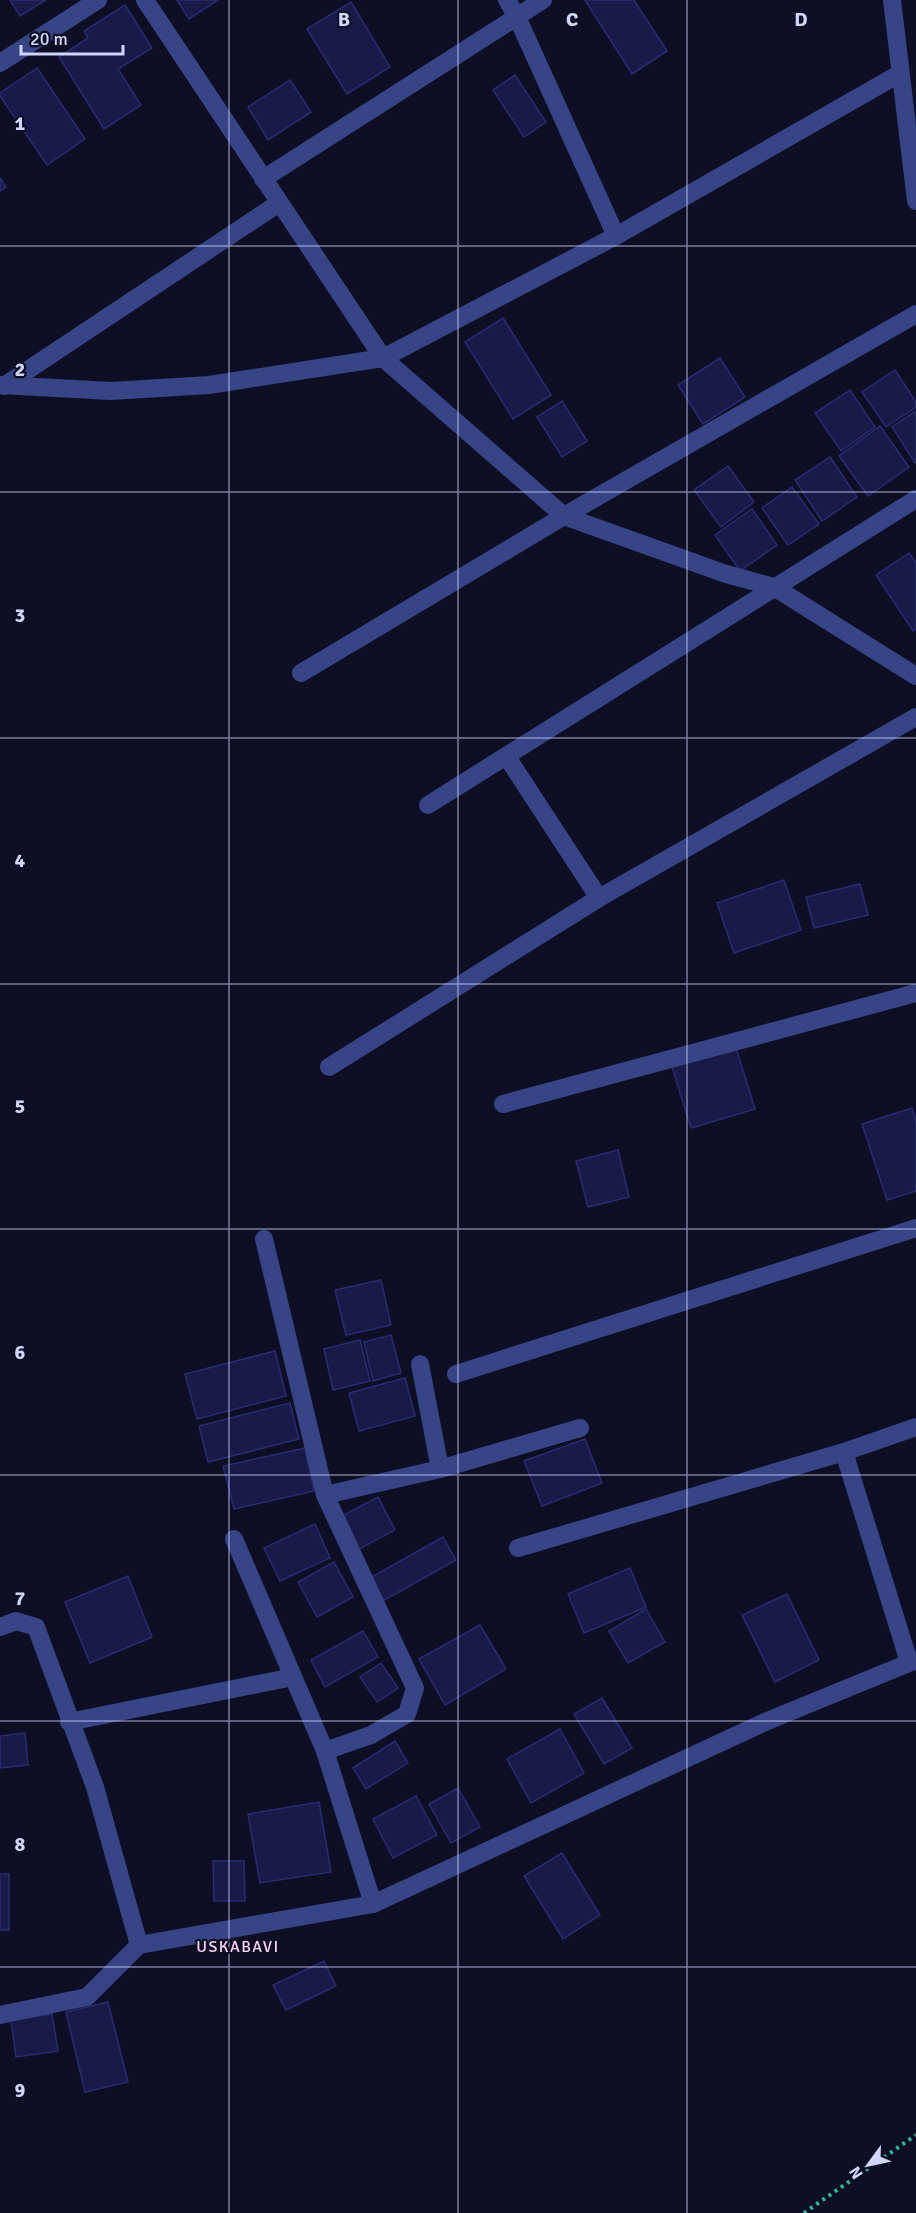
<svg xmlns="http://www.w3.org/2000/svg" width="916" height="2213" font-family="Signika,sans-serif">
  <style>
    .building { fill: #191a47; stroke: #2a2c73; stroke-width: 1.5 }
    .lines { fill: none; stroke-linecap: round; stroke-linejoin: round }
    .path { stroke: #2bba93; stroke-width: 4; stroke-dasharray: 3 4.5; stroke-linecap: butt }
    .minor { stroke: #374586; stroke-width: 18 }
    .grid { fill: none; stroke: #d2d6ff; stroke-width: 1.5; stroke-opacity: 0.55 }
    .labels { text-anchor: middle; stroke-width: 4.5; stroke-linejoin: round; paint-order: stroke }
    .neighbourhood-label { font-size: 16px; letter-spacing: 1.5px; fill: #ffd4f8; stroke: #0e0f25 }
    .grid-label { font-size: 20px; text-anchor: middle; font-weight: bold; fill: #d2d6ff; stroke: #0e0f25; stroke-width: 4.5; stroke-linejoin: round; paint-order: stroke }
  </style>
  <rect width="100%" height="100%" fill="#0e0f25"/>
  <g class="building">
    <polygon points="10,0 46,0 20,16"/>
    <polygon points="177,0 218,0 189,19"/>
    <polygon points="585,0 634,0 667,51 632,74"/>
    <polygon points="351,2 390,67 347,94 307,29"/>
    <polygon points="125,5 152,48 118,69 141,105 104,129 59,57 88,38 84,31"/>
    <polygon points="37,68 85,139 47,165 0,96 0,93"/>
    <polygon points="515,75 546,122 524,137 493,90"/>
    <polygon points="290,80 311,112 268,140 248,107"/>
    <polygon points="0,178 6,187 0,191"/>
    <polygon points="503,318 551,395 513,419 465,342"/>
    <polygon points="720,358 745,397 703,424 678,385"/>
    <polygon points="895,370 916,402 916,407 886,427 862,392"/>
    <polygon points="850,390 875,427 841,451 815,413"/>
    <polygon points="562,401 587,441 562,457 537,417"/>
    <polygon points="916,411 916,462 915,463 892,427"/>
    <polygon points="880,426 909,467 868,496 839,456"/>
    <polygon points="830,457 857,497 822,521 795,480"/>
    <polygon points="728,466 754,502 721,527 694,490"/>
    <polygon points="792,487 819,524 788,545 762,508"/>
    <polygon points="752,509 777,545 740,571 715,535"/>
    <polygon points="909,553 916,563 916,629 913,631 876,575"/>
    <polygon points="784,880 801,930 734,953 717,903"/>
    <polygon points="860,884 868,915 814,928 806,897"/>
    <polygon points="736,1048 755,1109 691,1128 672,1067"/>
    <polygon points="912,1108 916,1122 916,1191 887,1200 862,1124"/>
    <polygon points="618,1150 629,1197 588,1207 576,1161"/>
    <polygon points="381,1280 391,1325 346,1335 335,1290"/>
    <polygon points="391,1335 401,1373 373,1381 364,1342"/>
    <polygon points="360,1340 370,1381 333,1390 324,1349"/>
    <polygon points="275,1351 286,1396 197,1419 185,1374"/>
    <polygon points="405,1378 415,1416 359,1431 349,1393"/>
    <polygon points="290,1403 299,1439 208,1462 199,1426"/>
    <polygon points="585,1439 602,1483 542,1506 524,1461"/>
    <polygon points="305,1448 314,1491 234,1509 223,1466"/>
    <polygon points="378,1497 395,1530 357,1550 340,1517"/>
    <polygon points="315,1524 330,1558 280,1581 264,1548"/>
    <polygon points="443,1537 456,1560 381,1602 368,1579"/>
    <polygon points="334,1562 353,1597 317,1617 298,1582"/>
    <polygon points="630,1568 646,1607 584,1633 568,1594"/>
    <polygon points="128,1576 152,1637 90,1663 65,1602"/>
    <polygon points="787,1594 819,1660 775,1682 742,1615"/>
    <polygon points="646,1609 665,1642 628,1663 609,1631"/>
    <polygon points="480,1625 506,1669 445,1705 419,1659"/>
    <polygon points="363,1631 378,1657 325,1687 311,1660"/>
    <polygon points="381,1663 398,1688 377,1702 360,1677"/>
    <polygon points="602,1698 632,1748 604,1764 574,1714"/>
    <polygon points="560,1729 584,1773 531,1803 507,1759"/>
    <polygon points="25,1733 28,1765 0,1768 0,1736"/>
    <polygon points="395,1741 408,1763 366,1789 353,1768"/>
    <polygon points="458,1788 480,1827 451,1843 429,1804"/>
    <polygon points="416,1796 437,1835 393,1858 373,1819"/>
    <polygon points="319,1802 331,1872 260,1883 248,1814"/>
    <polygon points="562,1853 600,1915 563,1939 524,1876"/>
    <polygon points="213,1861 244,1861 245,1901 214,1901"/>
    <rect x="0" y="1874" width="9" height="56"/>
    <polygon points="324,1961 336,1986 286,2010 273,1985"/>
    <polygon points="108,2002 128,2082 85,2092 66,2012"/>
    <polygon points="52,2014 58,2051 16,2057 11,2020"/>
  </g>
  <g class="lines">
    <polyline class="path" points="804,2213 916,2135"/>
    <g class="minor">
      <polyline points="145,0 383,358 564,516 726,574 774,587 916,676"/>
      <polyline points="507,0 517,17 616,236"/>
      <polyline points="892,0 916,201"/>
      <polyline points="0,63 98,0"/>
      <polyline points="263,179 543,0"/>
      <polyline points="0,385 111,391 209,385 383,358 616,236 899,74"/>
      <polyline points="4,386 279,203"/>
      <polyline points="301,673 564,516 916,314"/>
      <polyline points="507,757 599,898"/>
      <polyline points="428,805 916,499"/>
      <polyline points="329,1067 599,898 916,717"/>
      <polyline points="503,1104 916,993"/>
      <polyline points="264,1239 325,1495 415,1688 407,1714 371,1735 325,1751 373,1904"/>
      <polyline points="420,1364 440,1469"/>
      <polyline points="456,1374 916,1228"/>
      <polyline points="844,1452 916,1427"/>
      <polyline points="325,1495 440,1469 580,1428"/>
      <polyline points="234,1539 325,1751"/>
      <polyline points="518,1548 844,1452 909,1662"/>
      <polyline points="0,1627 16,1621 36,1627 95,1787 139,1945"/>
      <polyline points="69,1722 293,1677"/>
      <polyline points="0,2015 87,1997 139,1945 373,1904 765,1722 916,1660"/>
    </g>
  </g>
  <path class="grid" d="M229,0v2213M458,0v2213M687,0v2213M0,246h916M0,492h916M0,738h916M0,984h916M0,1229h916M0,1475h916M0,1721h916M0,1967h916"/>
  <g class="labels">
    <g class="neighbourhood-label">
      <text x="238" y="1952">USKABAVI</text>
    </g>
  </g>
  <g class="grid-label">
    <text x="344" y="26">B</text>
    <text x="572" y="26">C</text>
    <text x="801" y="26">D</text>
    <text x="20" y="130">1</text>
    <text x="20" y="376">2</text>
    <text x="20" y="622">3</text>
    <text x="20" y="867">4</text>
    <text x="20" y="1113">5</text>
    <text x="20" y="1359">6</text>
    <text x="20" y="1605">7</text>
    <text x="20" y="1851">8</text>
    <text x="20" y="2097">9</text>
  </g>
  <g transform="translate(868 2165) rotate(237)" stroke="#0e0f25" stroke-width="4.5" paint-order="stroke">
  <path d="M0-4.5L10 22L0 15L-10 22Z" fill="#d2d6ff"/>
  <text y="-9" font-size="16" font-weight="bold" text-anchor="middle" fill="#d2d6ff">N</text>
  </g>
  <path d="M21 45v9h102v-9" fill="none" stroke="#d2d6ff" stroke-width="3"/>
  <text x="30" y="45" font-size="18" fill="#d2d6ff" stroke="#0e0f25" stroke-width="4.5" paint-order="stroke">20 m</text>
</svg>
